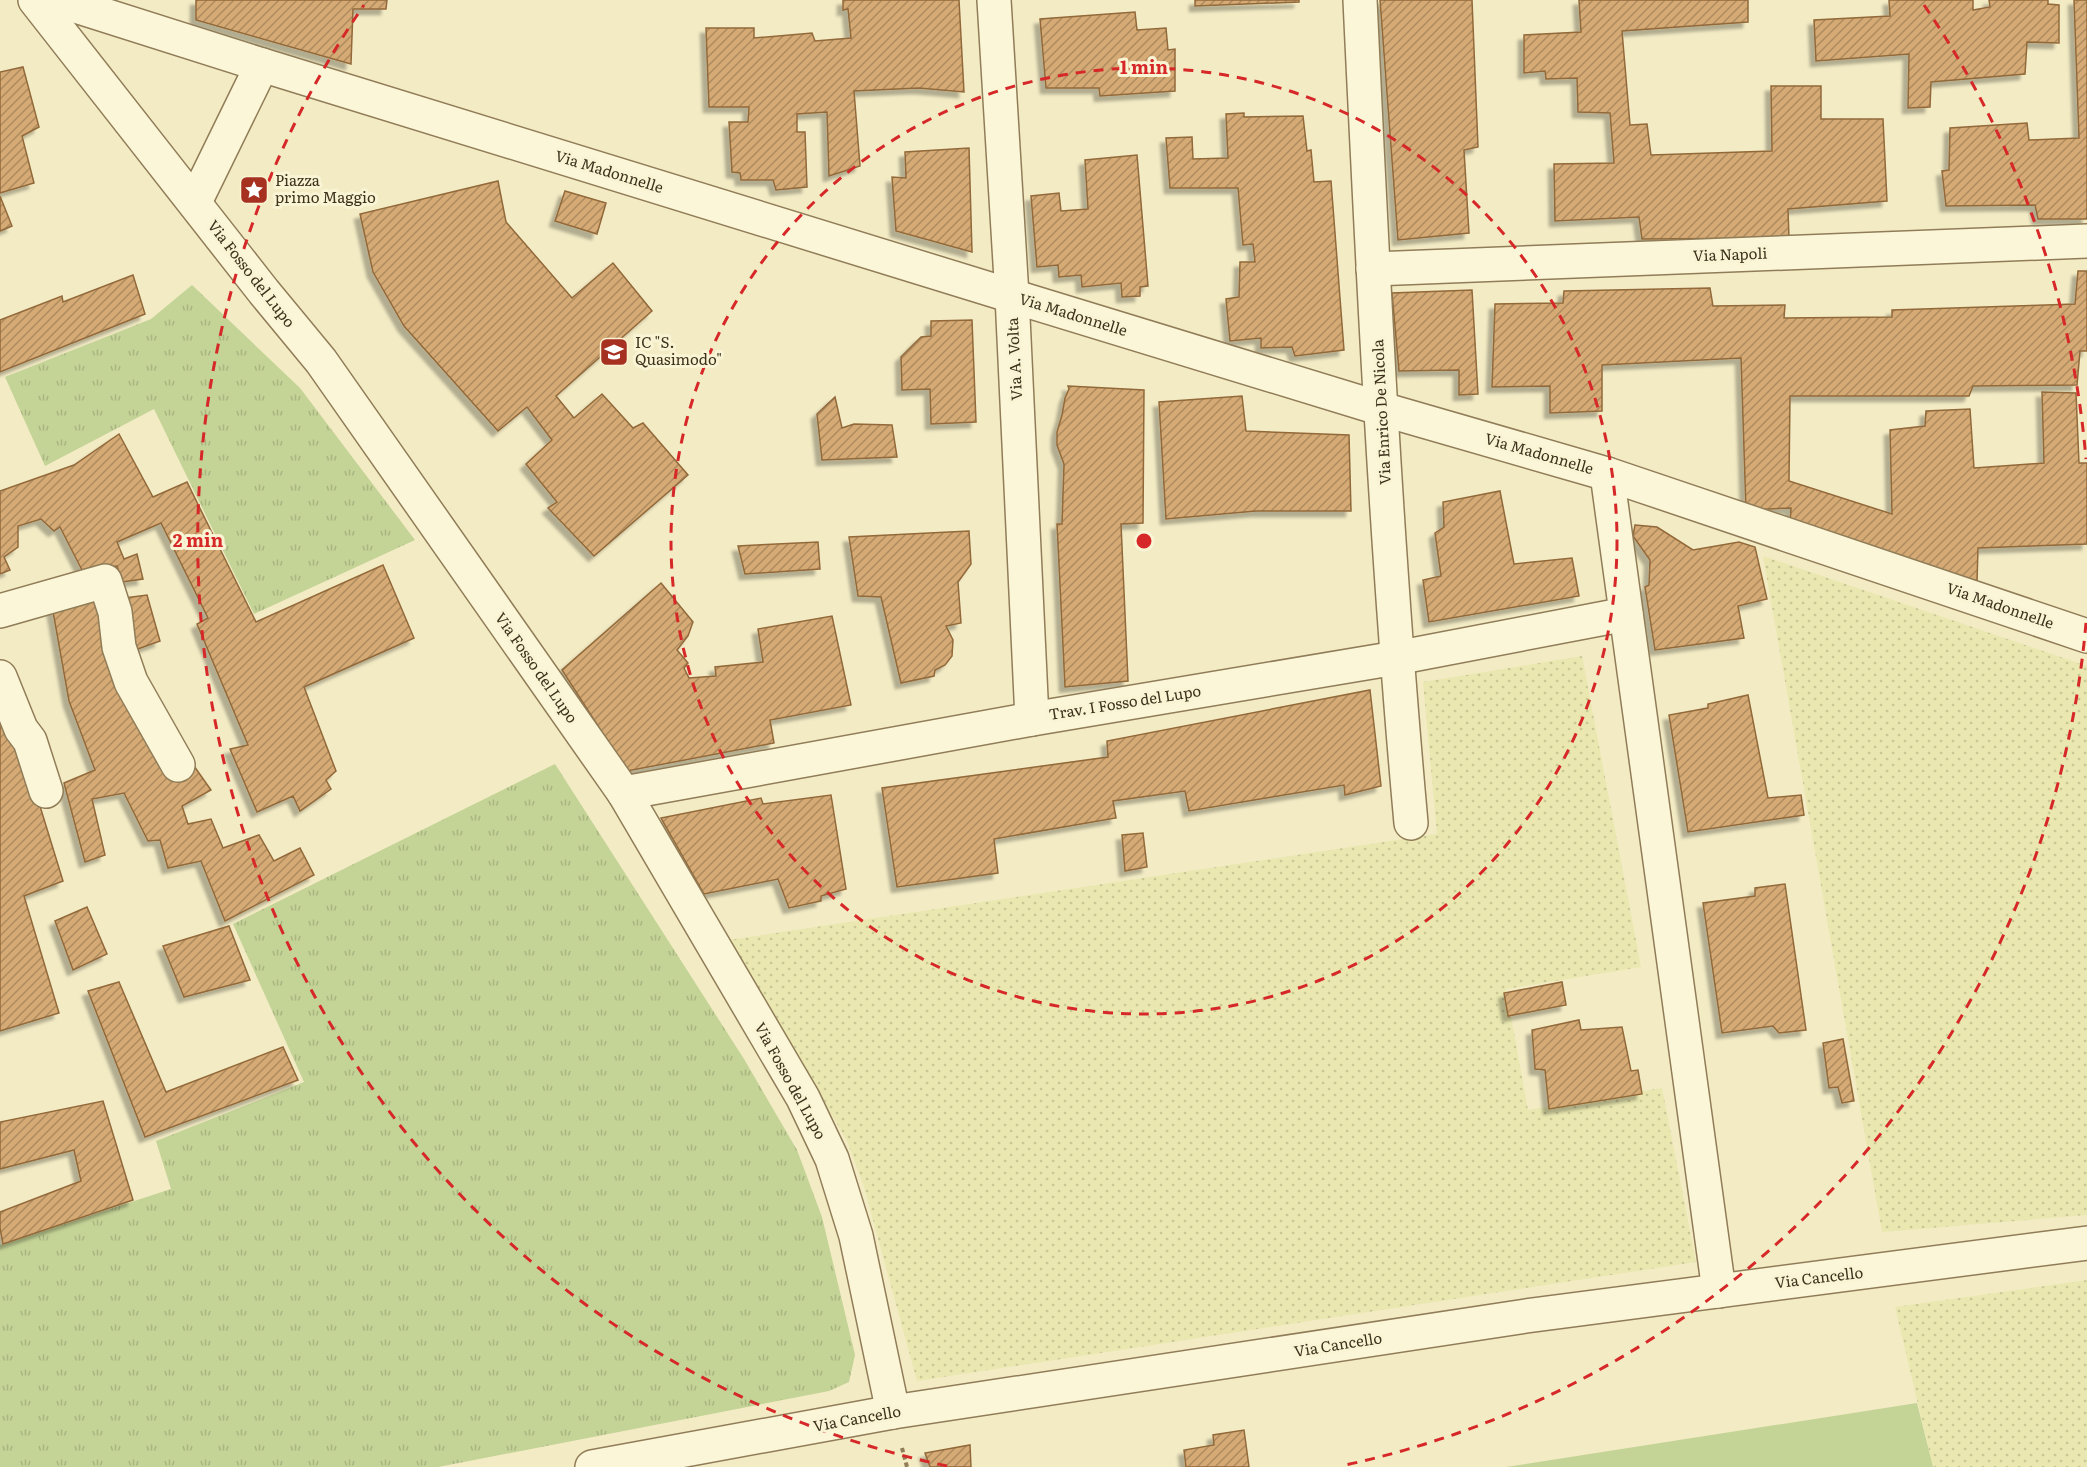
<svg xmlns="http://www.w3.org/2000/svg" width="2087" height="1467" font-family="Literata,serif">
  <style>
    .farmland { fill: url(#farmland-dots) }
    .grass { fill: url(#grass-tufts) }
    .green { fill: #c4d396 }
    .building { fill: url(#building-hatch); stroke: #92693a; stroke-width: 1.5; filter: url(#shadow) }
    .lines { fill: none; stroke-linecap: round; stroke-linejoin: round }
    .street-casing { stroke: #907d58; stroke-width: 36 }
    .path { stroke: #907d58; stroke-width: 4; stroke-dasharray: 4.5 3; stroke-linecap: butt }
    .street { stroke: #fcf6d8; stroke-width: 33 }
    .ring { fill: none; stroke: #d62828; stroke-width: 3; stroke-dasharray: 10 8 }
    .labels { text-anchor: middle; stroke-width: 6; stroke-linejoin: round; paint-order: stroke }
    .street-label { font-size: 15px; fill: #3e321d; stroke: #f9f4d4 }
    .poi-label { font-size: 15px; fill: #3e321d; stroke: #f9f4d4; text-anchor: start }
    .centre { fill: #d62828; stroke: #f9f4d4; stroke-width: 3 }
    .ring-label { font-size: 18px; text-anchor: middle; font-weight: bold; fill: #d62828; stroke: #f9f4d4; stroke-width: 6; stroke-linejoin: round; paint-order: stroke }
  </style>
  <defs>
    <pattern id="farmland-dots" width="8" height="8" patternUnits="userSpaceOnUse" patternTransform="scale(1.5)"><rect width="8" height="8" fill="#eae8b0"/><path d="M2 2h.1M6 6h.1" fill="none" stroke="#cac797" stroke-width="1.8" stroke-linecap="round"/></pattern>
    <pattern id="grass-tufts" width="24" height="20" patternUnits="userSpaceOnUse" patternTransform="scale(1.5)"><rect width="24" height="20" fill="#c4d396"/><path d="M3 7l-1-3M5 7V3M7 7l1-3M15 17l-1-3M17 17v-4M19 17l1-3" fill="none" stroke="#a9b681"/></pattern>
    <pattern id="building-hatch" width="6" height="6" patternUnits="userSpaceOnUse" patternTransform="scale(1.5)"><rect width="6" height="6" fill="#d5aa75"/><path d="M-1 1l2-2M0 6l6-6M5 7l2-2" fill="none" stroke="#ae8b5f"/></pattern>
    <filter id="shadow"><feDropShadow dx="-5.5" dy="5.5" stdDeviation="1.5" flood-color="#0004"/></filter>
  </defs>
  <rect width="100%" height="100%" fill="#f3ebc4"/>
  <g class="farmland">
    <polygon points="1763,556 2087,666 2087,1215 1882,1232"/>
    <polygon points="1582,656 1641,967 1506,989 1528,1110 1662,1088 1696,1262 917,1381 864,1187 847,1141 729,940 1437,834 1423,682"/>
    <polygon points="2087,1280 2087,1467 1933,1467 1895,1307"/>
  </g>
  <g class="grass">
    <polygon points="192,285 300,388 415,540 254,614 154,409 45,466 5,377 151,319"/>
    <polygon points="555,764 744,1059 797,1150 822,1217 855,1355 849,1382 829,1391 438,1467 0,1467 0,1245 171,1189 156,1141 304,1082 233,924"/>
  </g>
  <polygon class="green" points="1917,1403 1933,1467 1506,1467"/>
  <g class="building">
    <polygon points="196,0 387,0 386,9 353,9 351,64 196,20"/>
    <polygon points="843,0 959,0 964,92 919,88 854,91 860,166 829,176 827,112 797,114 797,132 805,132 807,187 776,190 773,180 741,180 740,173 732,172 729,122 748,122 749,107 709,107 706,28 754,28 754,38 812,33 815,41 851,38 848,9 843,10"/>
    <polygon points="1195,0 1299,0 1299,2 1195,6"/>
    <polygon points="1380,0 1472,0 1478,147 1464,150 1469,233 1398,240"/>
    <polygon points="1579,0 1748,0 1748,22 1622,31 1630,125 1647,124 1651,155 1772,151 1771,86 1821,86 1821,119 1883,119 1887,201 1788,209 1789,238 1642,239 1639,217 1555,221 1554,164 1614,163 1610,113 1578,112 1577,78 1546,79 1545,71 1524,73 1524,35 1581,32"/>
    <polygon points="1889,0 1973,0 1973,10 1990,7 1989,0 2048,0 2048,4 2059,5 2059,43 2027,42 2025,74 1931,82 1930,107 1908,108 1909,54 1816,61 1814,20 1890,16"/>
    <polygon points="2074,0 2087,0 2087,219 2038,219 2035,205 1946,206 1942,171 1949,170 1950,128 2027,123 2029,140 2079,138"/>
    <polygon points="1135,12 1137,30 1166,28 1168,50 1175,49 1175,91 1100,96 1099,88 1046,88 1040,19"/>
    <polygon points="23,67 39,127 22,136 34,183 0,193 0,72"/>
    <polygon points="1244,113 1244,117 1303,116 1307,151 1311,150 1314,182 1331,181 1344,350 1295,356 1292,347 1261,348 1261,338 1230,341 1226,299 1239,297 1240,262 1255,262 1253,244 1243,245 1238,188 1170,188 1166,138 1192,137 1193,159 1228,158 1226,114"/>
    <polygon points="969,148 972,252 896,231 892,177 906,178 905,152"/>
    <polygon points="1137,155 1148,286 1140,287 1140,296 1122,297 1121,283 1082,287 1081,275 1059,277 1058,265 1037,267 1031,196 1059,193 1061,211 1088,209 1085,160"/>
    <polygon points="498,181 506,222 572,298 613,263 652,311 556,396 574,418 602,394 633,428 643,423 688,475 594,556 548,508 557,502 526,464 552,440 527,407 498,431 404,326 373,272 360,214"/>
    <polygon points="565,191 606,203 597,234 555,221"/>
    <polygon points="0,196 12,226 0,231"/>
    <polygon points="2078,271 2087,271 2087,351 2080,351 2077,385 1973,386 1969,396 1790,396 1789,481 1892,514 1890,430 1925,426 1926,411 1970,409 1974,468 2044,463 2042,392 2076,393 2079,463 2087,463 2087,544 1978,548 1977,583 1790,524 1791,508 1746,510 1741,358 1602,365 1602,411 1550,413 1550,386 1492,387 1495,304 1563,303 1564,291 1710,288 1713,306 1785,305 1784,318 1892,317 1892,310 2075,304"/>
    <polygon points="133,275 145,314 0,372 0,320 62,296 63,302"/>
    <polygon points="1472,290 1478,394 1459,395 1459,370 1399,371 1392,293"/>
    <polygon points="972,320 976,422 931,424 930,389 902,390 901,357 921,337 931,336 931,321"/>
    <polygon points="1068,386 1144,390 1143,523 1121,524 1128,681 1065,687 1057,524 1062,524 1064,464 1057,445 1057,432 1062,415 1065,398 1069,389"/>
    <polygon points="1242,396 1246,431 1349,435 1351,511 1256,511 1166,519 1159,402"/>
    <polygon points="835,397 842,428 854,424 892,425 897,457 822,460 817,414"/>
    <polygon points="119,434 153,497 187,482 256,622 383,565 414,638 304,687 336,771 326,780 331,789 300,811 293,796 257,812 230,749 248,745 197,624 208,618 161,523 117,542 124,559 137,554 143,579 122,582 117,566 84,574 60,527 54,531 41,519 18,526 18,547 4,557 10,570 0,574 0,491 74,465"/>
    <polygon points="1500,491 1514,564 1572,558 1579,596 1429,622 1423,580 1441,576 1435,533 1444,527 1443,502"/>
    <polygon points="1635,525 1657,527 1693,550 1739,542 1755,547 1767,599 1738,606 1744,638 1655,650 1645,587 1649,585 1650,560 1633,536"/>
    <polygon points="969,531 971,564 958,582 961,623 946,626 953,640 952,656 945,665 935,670 934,676 901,683 881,597 858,596 849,537"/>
    <polygon points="818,542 820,569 745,574 738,546"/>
    <polygon points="661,583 693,622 688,636 677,650 688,663 684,668 689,678 716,676 715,667 763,662 758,629 832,616 851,705 770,720 774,743 627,771 562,670"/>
    <polygon points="96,595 194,766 211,790 182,806 188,824 211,819 223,848 259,835 274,861 300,848 314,875 225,921 201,861 168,868 160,840 148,841 124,793 92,799 105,855 85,862 64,783 95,770 69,701 52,606"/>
    <polygon points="147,595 160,641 135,650 125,598"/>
    <polygon points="1370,690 1381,786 1345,795 1344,785 1189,811 1185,791 1113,801 1116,818 994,839 998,873 897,887 882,788 1108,757 1107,741"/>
    <polygon points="1748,695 1768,798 1801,795 1804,815 1688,832 1669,715 1708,708 1708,704"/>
    <polygon points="0,706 20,741 63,881 24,896 59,1013 0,1031"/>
    <polygon points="831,795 846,889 821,896 821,901 789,908 778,879 704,894 661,818 761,798 763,804"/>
    <polygon points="1143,833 1147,867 1125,871 1122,835"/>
    <polygon points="1785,884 1806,1030 1779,1033 1773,1026 1722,1033 1703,903 1755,896 1755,888"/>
    <polygon points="87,907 107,954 73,970 55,921"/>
    <polygon points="229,926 250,980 184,997 163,946"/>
    <polygon points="119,982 166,1092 283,1047 298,1080 145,1137 88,991"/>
    <polygon points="1562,982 1566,1005 1508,1016 1504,993"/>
    <polygon points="1579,1020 1581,1030 1622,1027 1631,1071 1638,1070 1642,1094 1549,1109 1545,1070 1535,1069 1532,1030"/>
    <polygon points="1843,1039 1854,1101 1842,1103 1838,1087 1829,1088 1823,1043"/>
    <polygon points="103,1101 133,1200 3,1244 0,1228 0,1212 81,1181 74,1150 0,1169 0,1122"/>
    <polygon points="1244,1430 1249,1467 1186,1467 1184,1450 1214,1445 1213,1435"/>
    <polygon points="970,1445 971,1467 930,1467 925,1453"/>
  </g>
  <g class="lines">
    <g class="street-casing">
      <g id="street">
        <polyline points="35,0 264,292 321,361 624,793 803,1098 832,1159 856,1236 893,1412"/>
        <polyline points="57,0 262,65 1012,296 1382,409 1607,474 2087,636"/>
        <polyline points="994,0 1012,296 1032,719"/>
        <path d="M1360,0c13,275 26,549 51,823"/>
        <polyline points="195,202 262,65"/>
        <polyline points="1373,269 2087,241"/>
        <polyline points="1607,474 1719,1291"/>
        <polyline points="0,611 105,581 115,612 119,647 131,682 178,765"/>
        <polyline points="0,677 21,729 30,741 46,791"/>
        <polyline points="624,793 1032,719 1396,658 1626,614"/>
        <polyline points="592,1467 893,1412 1526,1316 2087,1243"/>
      </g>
    </g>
    <polyline class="path" points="902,1448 907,1467"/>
    <use href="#street" class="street"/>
  </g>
  <g class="ring">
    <circle cx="1144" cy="541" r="473"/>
    <path d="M2086 623A946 946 0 0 1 1341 1466M947 1466A946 946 0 0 1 364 5M1924 5A946 946 0 0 1 2086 459"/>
  </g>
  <defs>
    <g id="sight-square" transform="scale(1.5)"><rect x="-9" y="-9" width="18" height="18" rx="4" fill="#a63120" stroke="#f9f4d4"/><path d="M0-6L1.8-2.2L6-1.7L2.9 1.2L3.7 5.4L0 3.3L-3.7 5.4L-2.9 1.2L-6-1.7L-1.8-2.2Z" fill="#fff"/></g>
    <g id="school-square" transform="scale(1.5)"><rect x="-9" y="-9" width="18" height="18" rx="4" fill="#a63120" stroke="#f9f4d4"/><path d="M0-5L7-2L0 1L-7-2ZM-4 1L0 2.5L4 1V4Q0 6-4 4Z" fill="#fff"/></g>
  </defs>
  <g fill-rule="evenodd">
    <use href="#sight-square" x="254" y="190"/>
    <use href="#school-square" x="614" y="352"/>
  </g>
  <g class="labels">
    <g class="street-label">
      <text transform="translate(609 172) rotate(17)" y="5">Via Madonnelle</text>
      <text transform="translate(1730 255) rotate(-2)" y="5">Via Napoli</text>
      <text transform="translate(251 274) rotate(52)" y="5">Via Fosso del Lupo</text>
      <text transform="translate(1073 315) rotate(17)" y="5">Via Madonnelle</text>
      <text transform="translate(1015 359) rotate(-93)" y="5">Via A. Volta</text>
      <text transform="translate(1382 412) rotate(-93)" y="5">Via Enrico De Nicola</text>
      <text transform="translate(1539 454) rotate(16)" y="5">Via Madonnelle</text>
      <text transform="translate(2000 606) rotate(19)" y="5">Via Madonnelle</text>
      <text transform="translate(536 668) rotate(55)" y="5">Via Fosso del Lupo</text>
      <text transform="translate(1125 703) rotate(-9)" y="5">Trav. I Fosso del Lupo</text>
      <text transform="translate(790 1081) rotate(61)" y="5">Via Fosso del Lupo</text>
      <text transform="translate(1819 1278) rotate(-7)" y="5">Via Cancello</text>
      <text transform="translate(1338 1345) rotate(-9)" y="5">Via Cancello</text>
      <text transform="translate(857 1419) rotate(-10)" y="5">Via Cancello</text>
    </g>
    <g class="poi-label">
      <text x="275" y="186">Piazza<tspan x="275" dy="17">primo Maggio</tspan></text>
      <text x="635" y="348">IC "S.<tspan x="635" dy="17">Quasimodo"</tspan></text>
    </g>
  </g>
  <circle cx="1144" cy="541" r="9" class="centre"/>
  <g class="ring-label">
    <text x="1144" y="74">1 min</text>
    <text x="198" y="547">2 min</text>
  </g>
</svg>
